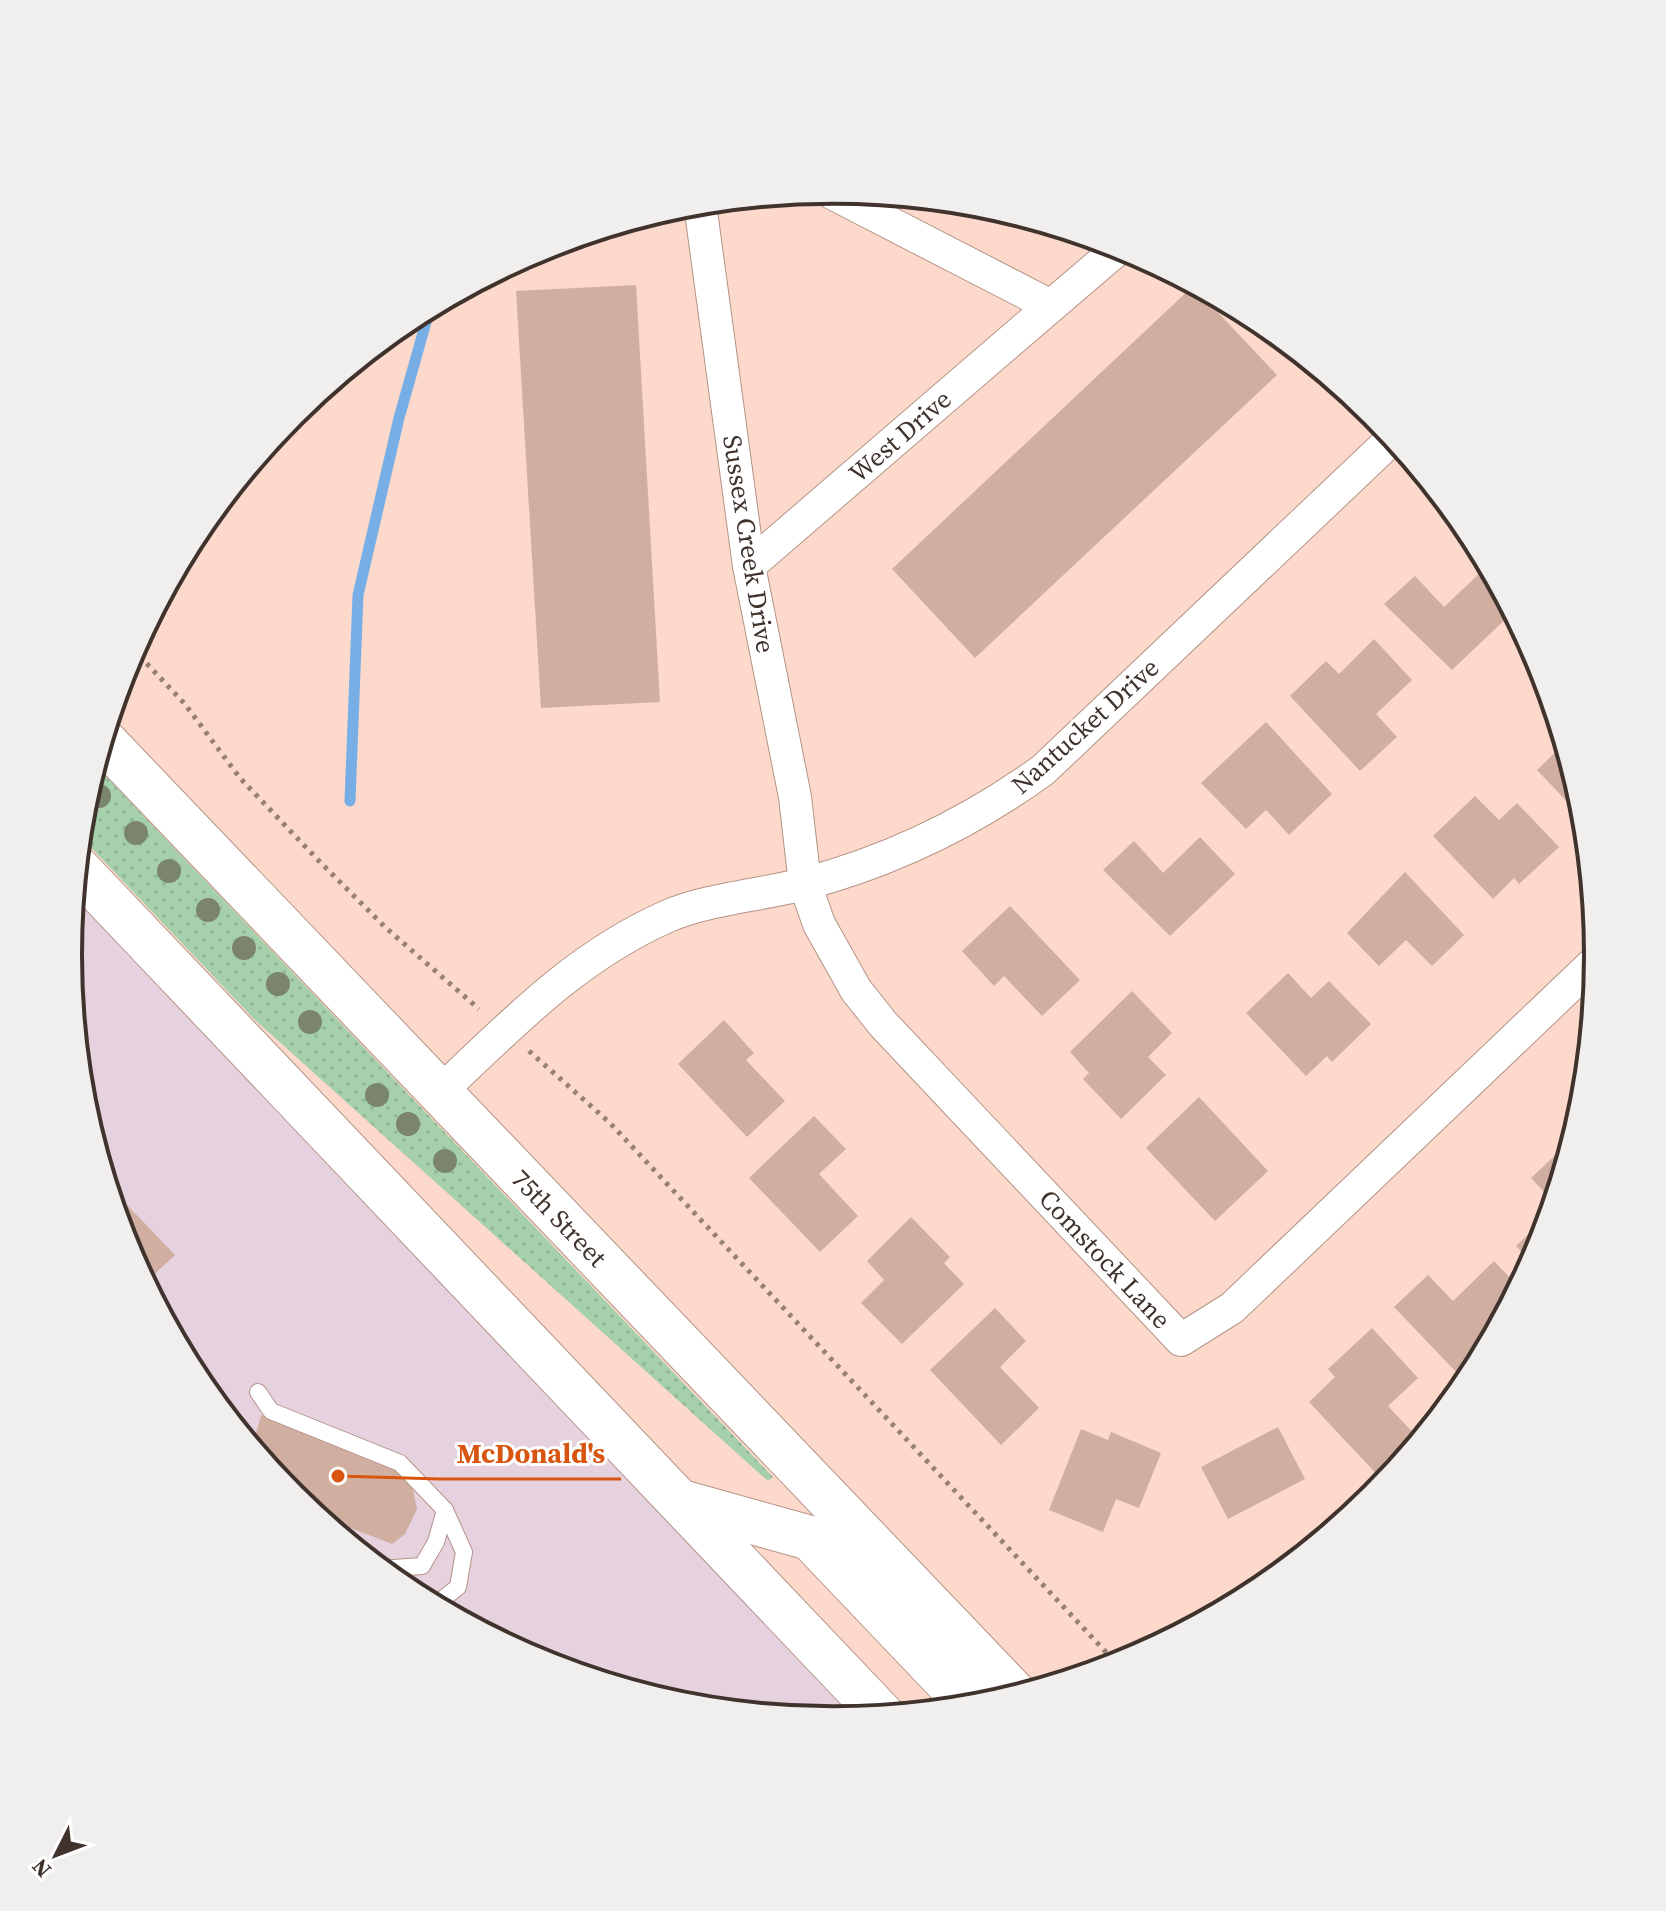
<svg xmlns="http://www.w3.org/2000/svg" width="1666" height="1911" font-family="'Source Serif 4',serif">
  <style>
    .commercial { fill: #e6d1df }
    .grass { fill: url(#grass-dots) }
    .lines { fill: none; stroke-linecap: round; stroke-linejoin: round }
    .stream { stroke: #78aee6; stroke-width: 11 }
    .building { fill: #d0afa1 }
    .lane-casing { stroke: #b49486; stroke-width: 18 }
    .street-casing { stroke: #b49486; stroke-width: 34 }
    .secondary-casing { stroke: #b49486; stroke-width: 46 }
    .path { stroke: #978076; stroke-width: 5; stroke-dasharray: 4 6; stroke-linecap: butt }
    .lane { stroke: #fff; stroke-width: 16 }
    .street { stroke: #fff; stroke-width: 32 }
    .secondary { stroke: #fff; stroke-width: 44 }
    .tree { fill: #7a856c }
    .labels { text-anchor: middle; stroke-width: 6; stroke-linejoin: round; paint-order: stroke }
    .street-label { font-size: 26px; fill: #40332d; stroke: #fff }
    .rim { fill: none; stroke: #40332d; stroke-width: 4 }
    .leader { fill: none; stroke: #d7550f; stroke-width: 3 }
    .callout-dot { fill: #d7550f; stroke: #fff; stroke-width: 3 }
    .callout-label { font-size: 28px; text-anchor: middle; font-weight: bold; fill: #d7550f; stroke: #fff; stroke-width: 6; stroke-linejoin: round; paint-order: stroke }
  </style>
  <defs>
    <pattern id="grass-dots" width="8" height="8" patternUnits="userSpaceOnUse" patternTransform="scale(2)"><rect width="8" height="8" fill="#a6d0ac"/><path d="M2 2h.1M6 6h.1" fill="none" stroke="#90b394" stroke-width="1.8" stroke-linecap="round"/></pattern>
  </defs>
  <rect width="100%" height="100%" fill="#fcd9cb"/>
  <polygon class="commercial" points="74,898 856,1718 833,1720 683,1706 540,1662 408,1591 292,1496 197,1380 126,1248 83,1104 68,955"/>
  <polygon class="grass" points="95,765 773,1477 768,1481 255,1020 80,836 83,806"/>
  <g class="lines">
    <polyline class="stream" points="350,801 358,595 399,418 430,308"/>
  </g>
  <g class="building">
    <polygon points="636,285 660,702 541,708 516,291"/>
    <polygon points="1193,286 1277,375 975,658 892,569"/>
    <polygon points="1481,572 1504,597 1513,612 1452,670 1384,604 1415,576 1444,607"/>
    <polygon points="1374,639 1412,680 1376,714 1397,737 1360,771 1290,696 1326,661 1339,674"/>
    <polygon points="1266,722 1332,794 1289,835 1266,810 1246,829 1201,783"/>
    <polygon points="1564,744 1582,803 1575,810 1537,770"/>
    <polygon points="1475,796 1499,820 1517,803 1559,847 1519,884 1514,878 1493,899 1433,836"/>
    <polygon points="1200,837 1235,874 1170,936 1103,870 1134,841 1163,873"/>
    <polygon points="1405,872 1464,935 1432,966 1406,940 1379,966 1347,933"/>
    <polygon points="1010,906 1080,980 1042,1016 1004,976 994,986 962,951"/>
    <polygon points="1288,973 1311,998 1329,981 1371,1024 1332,1062 1327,1056 1306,1076 1246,1013"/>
    <polygon points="1132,991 1172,1033 1148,1057 1166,1075 1121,1119 1083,1079 1089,1073 1070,1052"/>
    <polygon points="724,1020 754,1053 746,1060 785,1101 747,1137 678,1064"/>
    <polygon points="1199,1097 1268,1171 1215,1221 1146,1148"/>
    <polygon points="814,1116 846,1149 819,1174 858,1216 820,1252 749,1178"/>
    <polygon points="1565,1146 1570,1150 1554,1202 1531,1178"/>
    <polygon points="106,1183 175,1255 145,1283 126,1248"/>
    <polygon points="1550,1214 1540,1249 1532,1263 1516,1246"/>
    <polygon points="911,1217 950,1257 944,1263 964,1284 902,1344 861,1303 884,1280 867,1261"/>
    <polygon points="1494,1261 1519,1287 1488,1345 1458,1374 1394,1307 1428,1275 1453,1301"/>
    <polygon points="995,1308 1026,1341 1000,1367 1039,1408 1001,1445 930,1370"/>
    <polygon points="1372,1328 1418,1378 1388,1406 1420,1440 1384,1482 1309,1402 1335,1377 1328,1369"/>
    <polygon points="261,1415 392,1466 412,1486 417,1509 405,1534 392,1544 312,1513 292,1496 252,1448"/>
    <polygon points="1278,1427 1305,1479 1228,1519 1201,1467"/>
    <polygon points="1081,1429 1108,1440 1111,1432 1161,1453 1139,1508 1116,1499 1103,1532 1049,1510"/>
  </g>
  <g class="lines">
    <g class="lane-casing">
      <g id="lane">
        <polyline points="258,1392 271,1411 400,1463 445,1510 436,1542 422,1566 380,1569"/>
        <polyline points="434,1606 458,1587 464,1552 445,1510"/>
      </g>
    </g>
    <g class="street-casing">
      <g id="street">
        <polyline points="700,204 749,566 795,797 805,884 819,924 856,990 883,1024 1181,1340 1232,1308 1598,959"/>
        <polyline points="1051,306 1120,247"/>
        <polyline points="749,566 1051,306 828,191"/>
        <path d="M439,1093c72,-68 136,-136 229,-177 39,-17 93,-21 136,-32 87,-23 166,-61 239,-114l350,-332"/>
      </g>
    </g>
    <g class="secondary-casing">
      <g id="secondary">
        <polyline points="103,740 1016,1695"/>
        <polyline points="77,868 883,1716"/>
        <polyline points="681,1502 810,1538 971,1707"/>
      </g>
    </g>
    <g class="path">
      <polyline points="133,649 184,703 240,778 318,860 386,928 479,1009"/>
      <polyline points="529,1051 610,1123 1118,1665"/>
    </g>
    <use href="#lane" class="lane"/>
    <use href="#street" class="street"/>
    <use href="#secondary" class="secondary"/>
  </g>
  <g class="tree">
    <circle cx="99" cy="796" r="12"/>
    <circle cx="136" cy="833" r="12"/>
    <circle cx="169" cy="871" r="12"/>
    <circle cx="208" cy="910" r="12"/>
    <circle cx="244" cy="948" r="12"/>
    <circle cx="278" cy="984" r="12"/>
    <circle cx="310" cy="1022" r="12"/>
    <circle cx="377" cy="1095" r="12"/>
    <circle cx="408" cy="1124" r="12"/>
    <circle cx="445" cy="1161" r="12"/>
  </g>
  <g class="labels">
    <g class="street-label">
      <text transform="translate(900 436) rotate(-41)" y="9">West Drive</text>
      <text transform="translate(749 544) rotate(81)" y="9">Sussex Creek Drive</text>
      <text transform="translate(1085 726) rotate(-42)" y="9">Nantucket Drive</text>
      <text transform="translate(559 1218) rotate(46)" y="9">75th Street</text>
      <text transform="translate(1105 1259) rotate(47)" y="9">Comstock Lane</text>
    </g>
  </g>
  <path d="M0 0H1666V1911H0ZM82 955a751 751 0 1 1 1502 0a751 751 0 1 1-1502 0Z" fill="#f0efee" fill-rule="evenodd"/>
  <path class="rim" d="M82 955a751 751 0 1 1 1502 0a751 751 0 1 1-1502 0Z"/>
  <path class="leader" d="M338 1476L440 1479H621"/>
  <circle class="callout-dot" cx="338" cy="1476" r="8"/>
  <g class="callout-label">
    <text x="531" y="1463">McDonald's</text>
  </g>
  <g transform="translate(56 1855) rotate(228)" stroke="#ffffff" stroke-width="6" paint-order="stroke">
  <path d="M0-6L14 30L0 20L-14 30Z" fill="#40332d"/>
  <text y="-12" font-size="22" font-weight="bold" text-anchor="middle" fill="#40332d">N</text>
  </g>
</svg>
